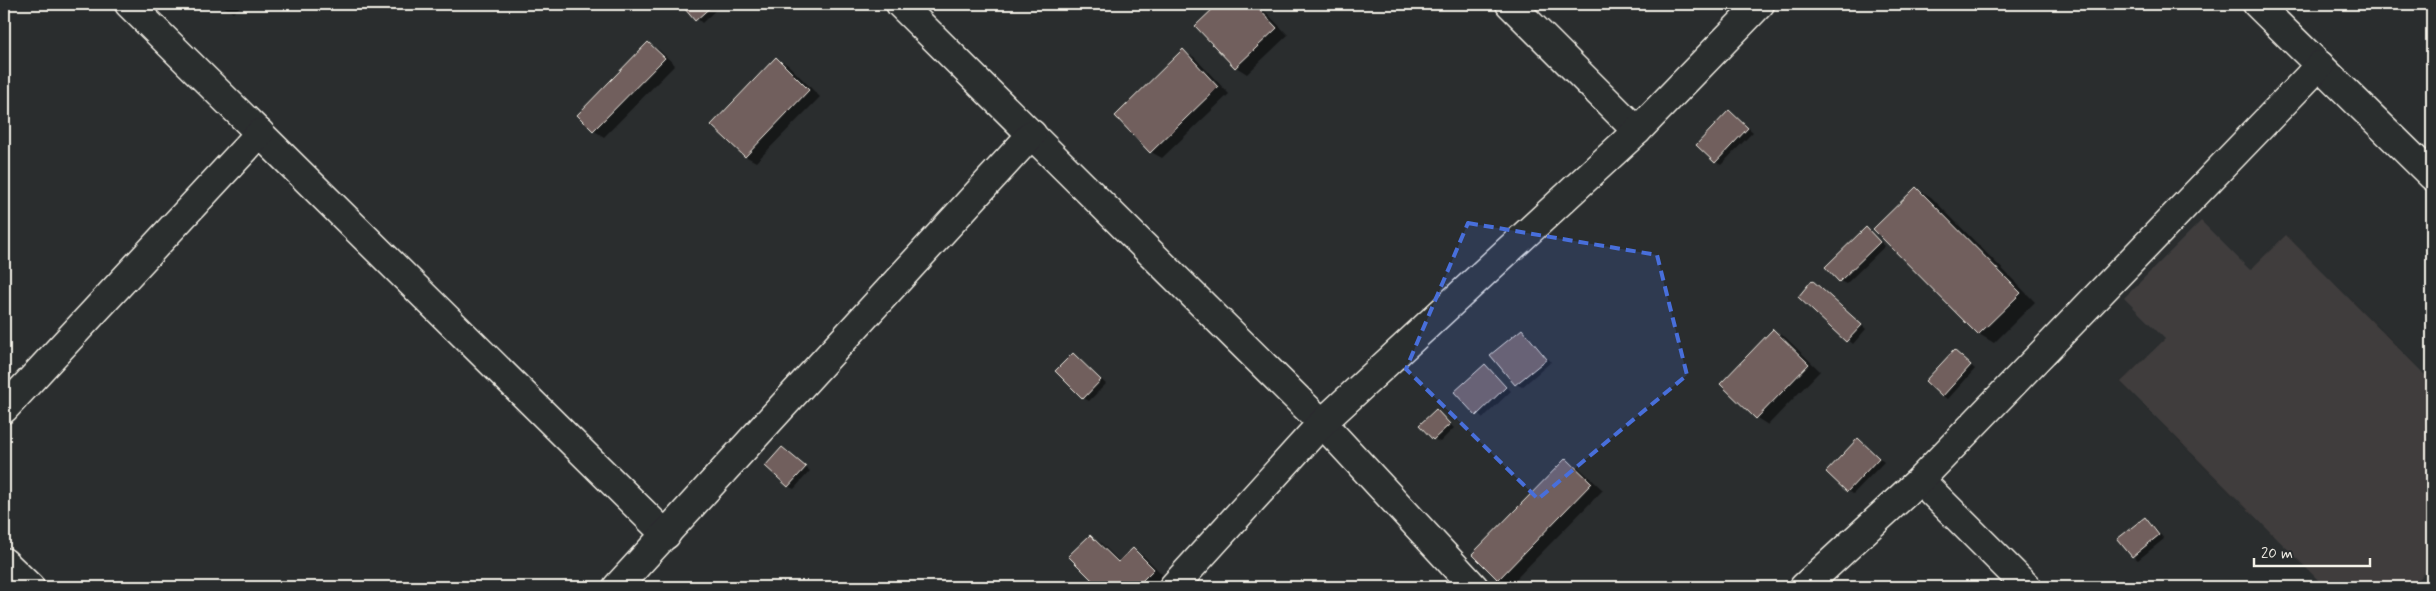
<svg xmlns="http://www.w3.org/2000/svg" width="2436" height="591" font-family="Mynerve,sans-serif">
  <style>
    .built { fill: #3f3c3c }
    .shadow { fill: #0007 }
    .building { fill: #715e5d; stroke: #f4f1e8 }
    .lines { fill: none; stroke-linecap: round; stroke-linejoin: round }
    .street-casing { stroke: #f4f1e8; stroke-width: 31 }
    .street { stroke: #2a2d2e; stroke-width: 28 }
    .marked { fill: #486fdb; fill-opacity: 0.2; stroke: #486fdb; stroke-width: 4; stroke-dasharray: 10 6; stroke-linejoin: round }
  </style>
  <rect width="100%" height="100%" fill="#2a2d2e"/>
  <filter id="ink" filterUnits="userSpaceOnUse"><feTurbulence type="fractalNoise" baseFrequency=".02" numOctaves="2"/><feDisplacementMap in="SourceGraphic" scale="10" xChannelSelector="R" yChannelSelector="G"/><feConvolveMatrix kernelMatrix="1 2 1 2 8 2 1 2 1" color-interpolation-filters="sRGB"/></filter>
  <g filter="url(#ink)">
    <polygon class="built" points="2201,221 2250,270 2286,235 2432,382 2432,566 2411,587 2325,587 2121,382 2165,339 2124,298"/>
    <g class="shadow">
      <polygon points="220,4 243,4 233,13"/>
      <polygon points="691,4 720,4 721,5 702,23 686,8"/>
      <polygon points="1220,4 1258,4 1288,35 1247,74 1236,67 1197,26"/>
      <polygon points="648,44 659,50 675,65 604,137 593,130"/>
      <polygon points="1183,51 1194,57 1229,94 1162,158 1151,152"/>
      <polygon points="777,59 788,65 820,97 756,162 745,156"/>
      <polygon points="1729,111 1753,132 1721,165 1716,162"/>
      <polygon points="1916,188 1931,197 2035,302 1994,343 1979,334"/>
      <polygon points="1866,229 1885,246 1846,284 1840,281"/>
      <polygon points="1812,282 1866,329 1853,344 1799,296"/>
      <polygon points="1522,330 1527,334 1551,362 1522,387 1516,384"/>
      <polygon points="1774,331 1785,337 1820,371 1768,425 1757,418 1722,384"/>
      <polygon points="1954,351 1975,369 1948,399 1942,396"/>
      <polygon points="1073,354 1106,384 1089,401 1084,398"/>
      <polygon points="1485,365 1511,391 1483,418 1456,392"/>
      <polygon points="1436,411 1454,428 1440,442 1434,439"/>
      <polygon points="1858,440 1884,462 1853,494 1848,491"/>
      <polygon points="782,448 810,471 794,489 788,486"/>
      <polygon points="1566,459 1577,466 1603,490 1509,586 1498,579"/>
      <polygon points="2145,519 2150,522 2164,539 2138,560 2133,556"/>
      <polygon points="1090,536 1101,543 1120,562 1133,550 1144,556 1164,576 1153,587 1100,587 1070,556"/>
    </g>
    <g class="building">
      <polygon points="689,4 714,4 695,21 684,8"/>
      <polygon points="1218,4 1254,4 1277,28 1235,68 1195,26"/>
      <polygon points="648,42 665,58 593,131 577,115"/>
      <polygon points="1183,49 1218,87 1150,153 1115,116"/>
      <polygon points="776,57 809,90 745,157 711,125"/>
      <polygon points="1729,110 1748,128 1715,163 1696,145"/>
      <polygon points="1916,187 2021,293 1978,335 1873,229"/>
      <polygon points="1866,227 1880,242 1839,282 1825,267"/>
      <polygon points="1812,280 1862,325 1846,342 1798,297"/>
      <polygon points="1522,329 1547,359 1515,385 1490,355"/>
      <polygon points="1773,329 1809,364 1756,419 1720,384"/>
      <polygon points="1954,350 1971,365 1942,397 1925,381"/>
      <polygon points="1073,353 1101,380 1083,399 1055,371"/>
      <polygon points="1485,364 1506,387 1476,416 1454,392"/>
      <polygon points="1436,409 1450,424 1433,440 1419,425"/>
      <polygon points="1858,438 1879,458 1847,492 1826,472"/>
      <polygon points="782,447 806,467 788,487 765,466"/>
      <polygon points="1566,458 1592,483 1498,580 1472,554"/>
      <polygon points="2145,517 2159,535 2132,557 2117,539"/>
      <polygon points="1090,535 1118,562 1133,548 1154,569 1136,587 1099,587 1068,556"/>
    </g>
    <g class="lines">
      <g class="street-casing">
        <g id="street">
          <polyline points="129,4 666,535"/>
          <polyline points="900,4 1322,423 1474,587"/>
          <polyline points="1510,4 1637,131"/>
          <polyline points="2257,4 2432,176"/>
          <polyline points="4,409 260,133"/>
          <polyline points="1920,480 2027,587"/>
          <polyline points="4,562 30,587"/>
          <polyline points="617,587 1032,134"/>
          <polyline points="1173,587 1322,423 1637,131 1760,4"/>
          <polyline points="1804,587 1920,480 2320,65"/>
        </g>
      </g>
      <use href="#street" class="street"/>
    </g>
  </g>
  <path class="marked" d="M1468,223l189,32 30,120 -149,124 -132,-130z"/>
  <rect width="2436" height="591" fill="none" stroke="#2a2d2e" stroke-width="20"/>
  <rect x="10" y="10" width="2416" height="571" fill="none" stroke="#f4f1e8" stroke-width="2" filter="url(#ink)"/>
  <path d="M2254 558v8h116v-8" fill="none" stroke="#f4f1e8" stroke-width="2.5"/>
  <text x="2261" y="558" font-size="15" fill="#f4f1e8" stroke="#2a2d2e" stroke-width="4" paint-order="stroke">20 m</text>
</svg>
